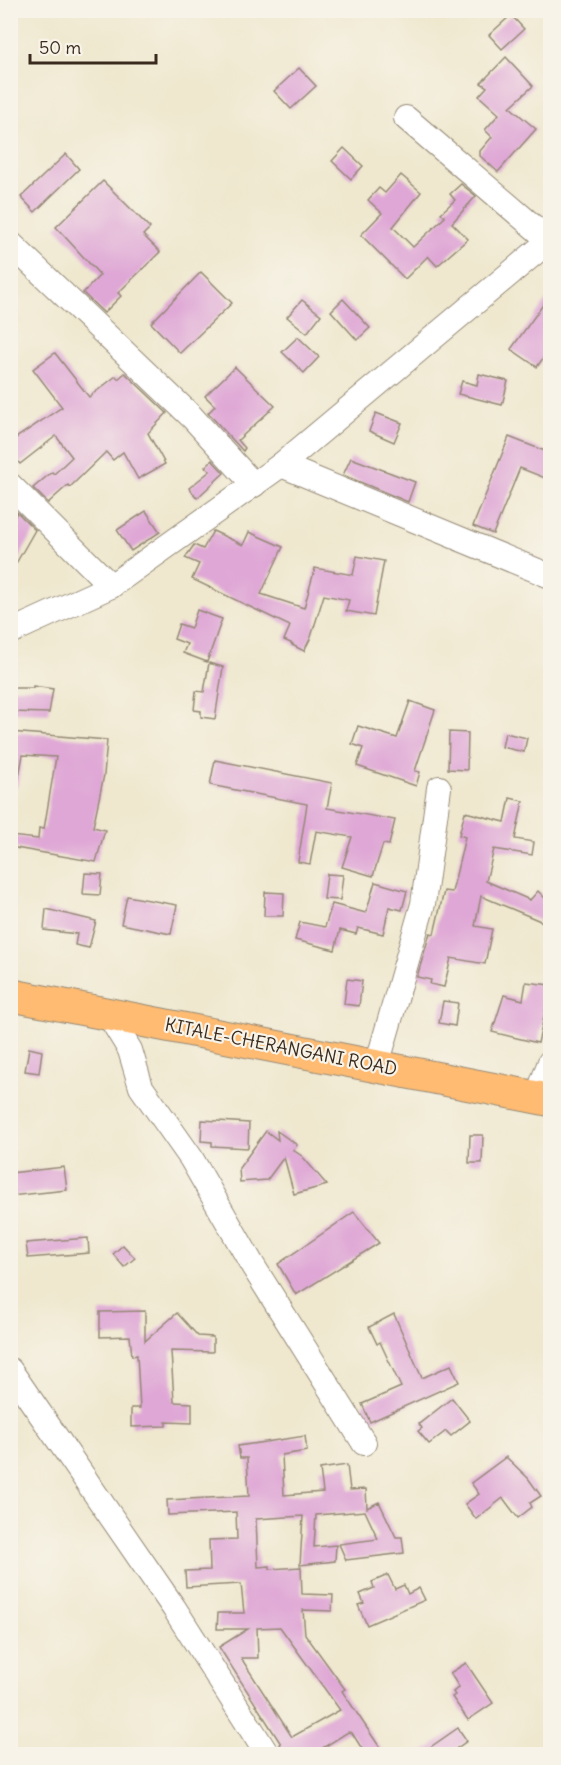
<svg xmlns="http://www.w3.org/2000/svg" width="561" height="1765" font-family="Delius,sans-serif">
  <style>
    .building { fill: #dfa7d6; fill-rule: evenodd }
    .lines { fill: none; stroke-linecap: round; stroke-linejoin: round }
    .minor-casing { stroke: #958976; stroke-width: 26 }
    .major-casing { stroke: #958976; stroke-width: 34 }
    .minor { stroke: #fff; stroke-width: 24 }
    .major { stroke: #febb71; stroke-width: 32 }
    .labels { text-anchor: middle; stroke-width: 4.5; stroke-linejoin: round; paint-order: stroke }
    .street-label { font-size: 18px; fill: #3b2a1e; stroke: #f7f3e8 }
  </style>
  <rect width="100%" height="100%" fill="#f7f3e8"/>
  <filter id="ink" filterUnits="userSpaceOnUse"><feTurbulence type="fractalNoise" baseFrequency=".0167" numOctaves="2"/><feDisplacementMap in="SourceGraphic" scale="12" xChannelSelector="R" yChannelSelector="G"/><feConvolveMatrix kernelMatrix="1 2 1 2 8 2 1 2 1" color-interpolation-filters="sRGB"/></filter>
  <filter id="wash" filterUnits="userSpaceOnUse"><feTurbulence type="fractalNoise" baseFrequency=".008" numOctaves="4" result="noise"/><feDisplacementMap in="SourceGraphic" scale="24" xChannelSelector="R" yChannelSelector="G"/><feGaussianBlur stdDeviation="1.35" result="paint"/><feColorMatrix in="noise" values="0 0 0 0 0 0 0 0 0 0 0 0 0 0 0 0 0 1.4 0 .05"/><feComposite in="paint" operator="in"/></filter>
  <g filter="url(#wash)">
    <rect width="100%" height="100%" fill="#efe8cf"/>
    <g id="blocks">
      <g class="building">
        <polygon points="511,15 524,29 502,49 489,35"/>
        <polygon points="506,57 533,86 510,107 536,129 498,172 480,156 480,151 492,137 485,130 499,114 479,96 487,87 481,83"/>
        <polygon points="299,68 316,86 291,109 274,91"/>
        <polygon points="344,148 363,166 351,179 332,161"/>
        <polygon points="66,154 79,169 35,212 21,197"/>
        <polygon points="401,175 421,192 393,227 413,247 445,217 441,213 455,200 450,194 461,184 476,196 452,223 468,239 437,266 428,256 405,279 361,235 382,213 368,200 379,188 385,193"/>
        <polygon points="103,181 150,228 143,235 160,252 118,293 121,296 104,313 83,293 100,275 56,227"/>
        <polygon points="201,272 232,303 180,353 151,323"/>
        <polygon points="550,295 550,348 537,367 511,349"/>
        <polygon points="343,299 370,328 357,340 331,311"/>
        <polygon points="302,300 321,315 307,333 287,317"/>
        <polygon points="298,337 319,357 304,373 282,352"/>
        <polygon points="55,353 89,397 116,376 118,379 125,373 167,413 148,433 165,464 138,479 123,452 113,460 106,452 70,487 68,485 48,503 33,488 52,472 54,474 72,457 56,436 20,464 10,452 10,442 62,407 33,369"/>
        <polygon points="235,367 275,406 238,440 245,448 243,451 208,413 215,406 205,396"/>
        <polygon points="479,374 508,381 502,405 458,394 462,381 477,385"/>
        <polygon points="376,413 402,423 394,442 369,431"/>
        <polygon points="509,437 550,453 550,480 520,468 493,534 473,526"/>
        <polygon points="351,458 415,482 408,502 343,475"/>
        <polygon points="212,460 224,473 197,498 189,488 210,471 205,467"/>
        <polygon points="146,511 160,532 131,551 117,530"/>
        <polygon points="17,512 35,530 10,574 10,524"/>
        <polygon points="213,531 243,545 249,532 283,547 261,594 304,608 315,568 353,575 357,556 384,561 374,616 346,611 349,600 324,595 311,637 304,651 292,645 293,644 284,640 290,626 192,579 199,564 185,558 194,545 203,549"/>
        <polygon points="197,610 222,619 207,662 183,653 187,644 174,639 179,624 191,628"/>
        <polygon points="209,663 223,667 215,719 201,717 201,711 194,710 196,691 204,692"/>
        <polygon points="33,686 53,689 49,713 10,712 10,688 33,688"/>
        <polygon points="410,701 435,710 415,771 420,772 416,786 357,766 363,748 352,744 358,726 397,738"/>
        <polygon points="10,732 107,740 104,775 93,827 105,830 96,862 10,847 10,836 38,839 39,828 44,829 56,757 23,755 17,787 10,787"/>
        <polygon points="449,732 468,733 467,770 448,769"/>
        <polygon points="505,733 527,738 524,752 502,747"/>
        <polygon points="215,760 332,783 327,808 395,820 389,845 383,844 373,876 342,867 352,837 316,831 310,864 298,862 307,804 210,785"/>
        <polygon points="510,798 523,801 515,839 534,842 532,855 494,849 486,881 530,900 538,891 550,903 550,925 481,896 475,926 492,929 485,964 451,958 444,987 430,984 431,980 417,977 430,933 434,934 444,891 452,892 465,837 459,835 465,812 505,822"/>
        <polygon points="85,873 102,874 100,895 83,894"/>
        <polygon points="327,874 343,875 340,900 324,899"/>
        <polygon points="375,882 407,891 402,910 389,907 383,934 358,928 356,934 340,930 335,950 295,940 300,922 325,927 332,904 366,913"/>
        <polygon points="265,892 284,893 283,916 264,916"/>
        <polygon points="127,896 177,905 171,934 121,924"/>
        <polygon points="46,909 96,921 89,948 75,945 77,934 44,930"/>
        <polygon points="347,979 362,981 359,1006 344,1004"/>
        <polygon points="526,982 550,985 550,1000 548,1000 538,1043 492,1032 504,995 523,1000"/>
        <polygon points="443,1001 458,1003 455,1026 439,1023"/>
        <polygon points="29,1048 42,1051 39,1073 25,1071"/>
        <polygon points="202,1120 249,1123 248,1148 212,1146 212,1142 201,1141"/>
        <polygon points="266,1131 278,1140 277,1131 297,1145 293,1150 302,1156 327,1185 294,1194 284,1157 267,1180 240,1182 239,1168"/>
        <polygon points="470,1135 483,1135 482,1163 469,1163"/>
        <polygon points="64,1167 67,1190 10,1196 10,1173"/>
        <polygon points="354,1212 379,1243 296,1295 278,1264"/>
        <polygon points="88,1238 89,1253 28,1258 26,1243"/>
        <polygon points="123,1245 135,1258 124,1267 113,1254"/>
        <polygon points="145,1311 145,1341 177,1313 198,1336 213,1337 213,1352 171,1351 174,1402 192,1403 192,1423 166,1422 166,1426 131,1427 131,1408 140,1408 137,1355 132,1356 130,1336 100,1337 100,1312"/>
        <polygon points="394,1314 422,1378 451,1365 459,1382 370,1422 362,1404 401,1387 380,1342 377,1344 369,1327"/>
        <polygon points="452,1398 470,1421 451,1436 446,1431 429,1444 418,1431 422,1428 419,1424"/>
        <path d="M305,1436l2,15 -25,4 2,40 39,-3 -3,-23 27,-4 3,25 16,-1 1,19 12,-6 17,35h6l2,16 -58,7 -7,-16 39,-5 -13,-28 -49,4 -2,32 22,-2 -1,16 -35,4 3,-49 -47,3 2,48 12,-1v3l31,-2 1,27 31,1 -1,16 -29,-1 2,24 40,55 -3,2 43,64h-19l-14,-22 -4,-1 -27,17 3,6h-39l-6,-9 2,-2 -62,-97 29,-18h-31l1,-16h26l-3,-29 -55,3 -1,-16 25,-1 -1,-30 28,-1 -1,-27 -68,3 -1,-15 82,-4 -2,-38h-7l-2,-12zM280,1627l60,83 -48,27 -51,-79h17l-1,-30z"/>
        <polygon points="506,1457 528,1478 541,1496 530,1503 532,1507 518,1518 503,1498 476,1519 465,1504 479,1494 471,1483"/>
        <polygon points="388,1575 395,1589 404,1585 408,1594 419,1588 425,1600 367,1625 358,1605 364,1603 360,1594 374,1588 372,1582"/>
        <polygon points="466,1663 493,1703 468,1720 452,1697 455,1695 453,1692 459,1687 450,1673"/>
        <polygon points="458,1728 467,1741 447,1755 419,1755"/>
      </g>
    </g>
  </g>
  <g filter="url(#ink)">
    <use href="#blocks" fill-opacity="0" stroke="#958976" stroke-width="1.5"/>
    <g class="lines">
      <g class="minor-casing">
        <g id="minor">
          <polyline points="406,118 550,241"/>
          <polyline points="10,243 192,417 254,485"/>
          <polyline points="281,465 550,576"/>
          <polyline points="10,485 111,586"/>
          <polyline points="10,632 111,586 281,465 550,240"/>
          <polyline points="108,1014 130,1050 141,1087 191,1158 253,1266 364,1443"/>
          <polyline points="377,1065 423,904 439,788"/>
          <polyline points="537,1097 550,1062"/>
          <polyline points="10,1370 174,1608 267,1754"/>
        </g>
      </g>
      <g class="major-casing">
        <polyline id="major" points="10,995 550,1100"/>
      </g>
      <use href="#minor" class="minor"/>
      <use href="#major" class="major"/>
    </g>
  </g>
  <g class="labels">
    <g class="street-label">
      <text transform="translate(281 1047) rotate(11)" y="6">KITALE-CHERANGANI ROAD</text>
    </g>
  </g>
  <rect width="561" height="1765" fill="none" stroke="#f7f3e8" stroke-width="36"/>
  <path d="M30 54v9h126v-9" fill="none" stroke="#3b2a1e" stroke-width="3"/>
  <text x="39" y="54" font-size="18" fill="#3b2a1e" stroke="#f7f3e8" stroke-width="4.5" paint-order="stroke">50 m</text>
</svg>
